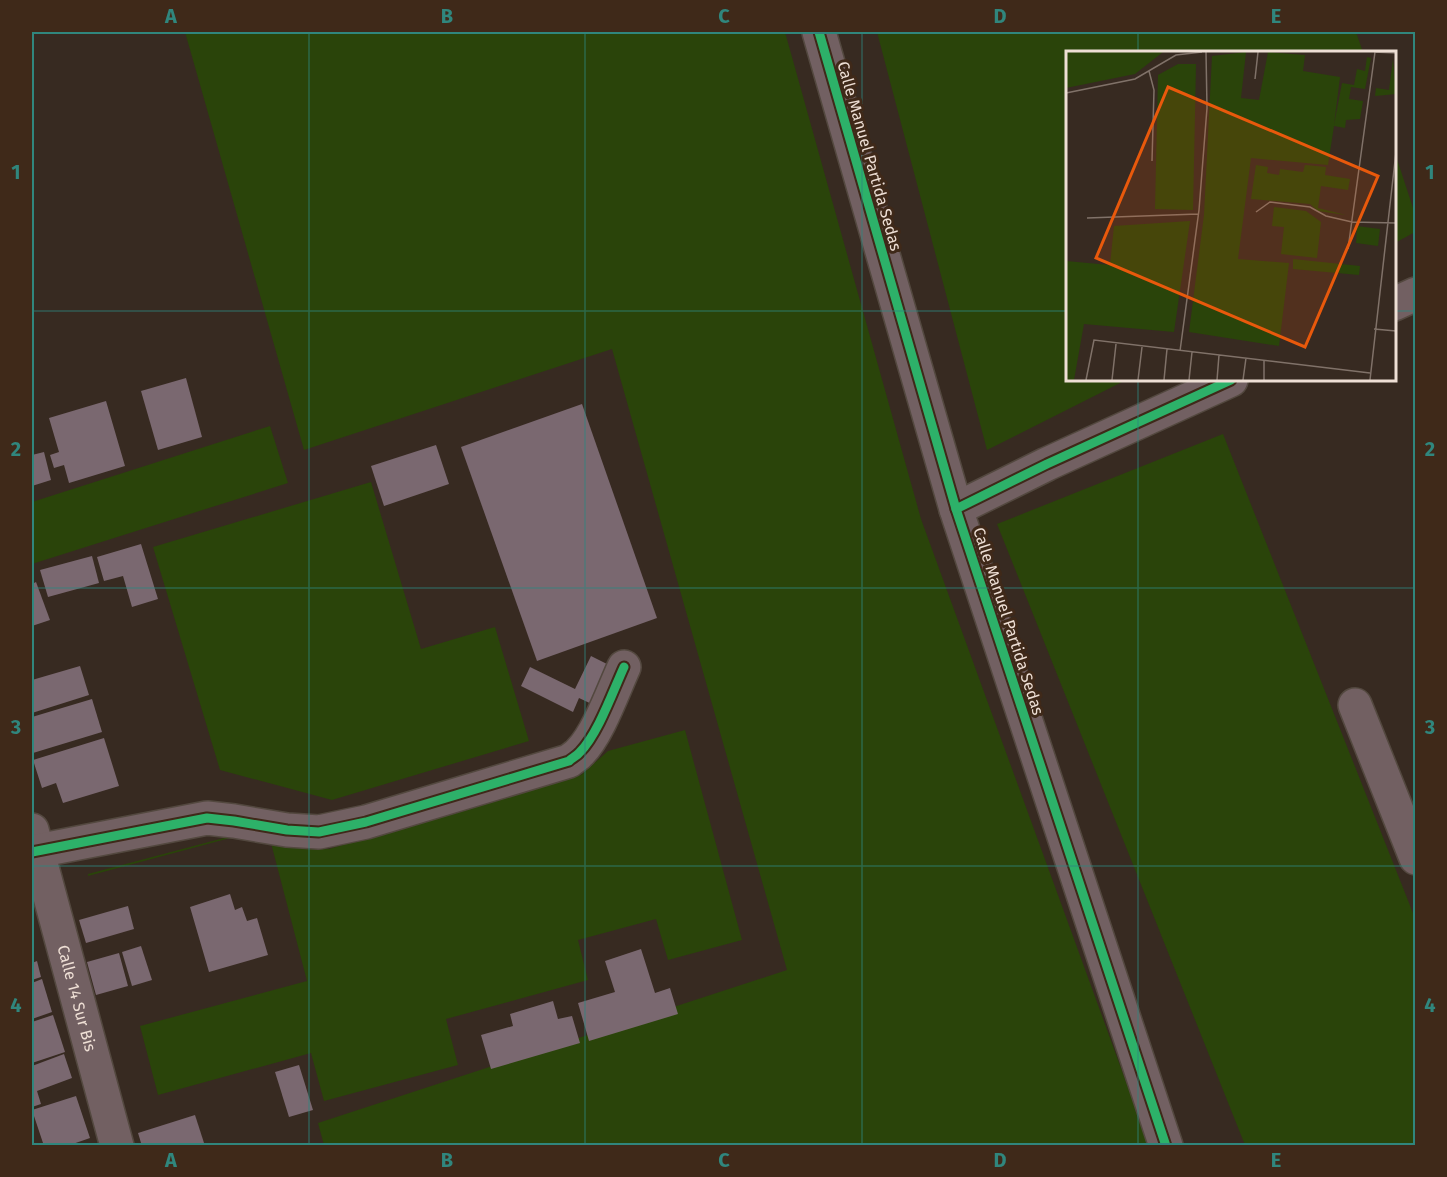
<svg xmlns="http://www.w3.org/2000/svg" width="1447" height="1177" font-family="'Fira Sans',sans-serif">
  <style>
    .grass { fill: #2a440a }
    .building { fill: #7a6870 }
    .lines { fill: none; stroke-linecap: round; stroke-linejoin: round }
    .minor-casing { stroke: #53483f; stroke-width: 36 }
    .minor { stroke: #726062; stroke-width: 33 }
    .cycleway-casing { stroke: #3f2919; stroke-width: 13 }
    .cycleway { stroke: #2db169; stroke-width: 9 }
    .grid { fill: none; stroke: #30867d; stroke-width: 1.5; stroke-opacity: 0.55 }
    .labels { text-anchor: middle; stroke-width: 6; stroke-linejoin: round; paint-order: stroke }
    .street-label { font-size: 16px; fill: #eedfd5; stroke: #3f2919 }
    .inset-road { fill: none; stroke: #807269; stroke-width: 1.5 }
    .view { fill: #e8590c; fill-opacity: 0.15; stroke: #e8590c; stroke-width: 3 }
    .inset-edge { fill: none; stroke: #eedfd5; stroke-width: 3 }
    .neatline { fill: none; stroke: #30867d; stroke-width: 2 }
    .grid-label { font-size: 20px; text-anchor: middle; font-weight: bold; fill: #30867d }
  </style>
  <rect width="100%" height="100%" fill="#372a21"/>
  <g class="grass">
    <polygon points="185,32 785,32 921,519 1149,1145 324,1145 318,1123 787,970 612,349 304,450"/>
    <polygon points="877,32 1356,32 1363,52 1068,52 1068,380 1126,380 987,450"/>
    <polygon points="1394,150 1415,214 1415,232 1395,243"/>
    <polygon points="270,426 288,483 32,564 32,502"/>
    <polygon points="1223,434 1415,918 1415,1145 1245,1145 997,524"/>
    <polygon points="371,482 421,649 495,627 529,741 332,800 220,770 153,547"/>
    <polygon points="685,730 742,940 668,960 656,919 578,940 588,980 446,1019 458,1065 324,1101 311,1053 158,1095 140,1026 307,981 271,843 230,838 88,876 88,874 224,838 230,838 267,828 271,843 329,849 581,775 608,751"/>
  </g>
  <g class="building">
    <polygon points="186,378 202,437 158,450 141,391"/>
    <polygon points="106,401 125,466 69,483 64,465 54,468 50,455 59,452 49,418"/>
    <polygon points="582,404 657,618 537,661 461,447"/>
    <polygon points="436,445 449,484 384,506 371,466"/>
    <polygon points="44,452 51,480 32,486 32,455"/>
    <polygon points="141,544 158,599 132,607 123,576 104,581 97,557"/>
    <polygon points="92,556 99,583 48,597 40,570"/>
    <polygon points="36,582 50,620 32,626 32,584"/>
    <polygon points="591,656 617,669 598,707 579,698 573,712 521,686 530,667 575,689"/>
    <polygon points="80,666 89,695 32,713 32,680"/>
    <polygon points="92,699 102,732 33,753 32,717"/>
    <polygon points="104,738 119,786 63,803 56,783 42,788 33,760"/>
    <polygon points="230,894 235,910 242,907 247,921 257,918 268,955 209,972 190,907"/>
    <polygon points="128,906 134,929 86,943 79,920"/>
    <polygon points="141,946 152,980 132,986 122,952"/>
    <polygon points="641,949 655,993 670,988 678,1014 589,1041 578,1003 615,992 605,961"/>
    <polygon points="119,953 128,986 96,995 87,962"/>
    <polygon points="37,961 41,977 32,980 32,963"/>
    <polygon points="42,979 52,1012 32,1019 32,983"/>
    <polygon points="553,1001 558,1019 572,1016 580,1043 491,1069 481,1035 513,1026 510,1014"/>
    <polygon points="53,1015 65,1052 32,1063 32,1022"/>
    <polygon points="64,1054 72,1078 37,1091 41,1104 32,1107 32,1066"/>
    <polygon points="299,1065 313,1110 289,1117 275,1072"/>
    <polygon points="76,1096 90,1138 67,1146 44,1146 32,1110"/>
    <polygon points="195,1115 205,1146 142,1146 138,1133"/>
  </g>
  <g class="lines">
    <g class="minor-casing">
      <g id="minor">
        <polyline points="819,32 956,509 1166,1146"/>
        <polyline points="1394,304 1416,294"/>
        <polyline points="956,509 1047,464 1231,380"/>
        <polyline points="1355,705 1416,858"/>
        <path id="s1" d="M32,830l85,316"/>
        <path d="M32,852l175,-34 27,3 53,9 32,2 47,-10 203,-61c3,-3 8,-5 11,-9 18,-18 33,-61 44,-85"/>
      </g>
    </g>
    <use href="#minor" class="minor"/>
    <g class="cycleway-casing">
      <g id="cycleway">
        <polyline points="819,32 956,509 1166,1146"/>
        <polyline points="956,509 1047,464 1231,380"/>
        <path d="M32,852l175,-34 27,3 53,9 32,2 47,-10 203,-61c3,-3 8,-5 11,-9 18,-18 33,-61 44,-85"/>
      </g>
    </g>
    <use href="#cycleway" class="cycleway"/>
  </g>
  <path class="grid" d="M309,32v1114M585,32v1114M862,32v1114M1138,32v20M32,311h1036M1394,311h22M1138,380v766M32,588h1384M32,866h1384"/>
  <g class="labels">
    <g class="street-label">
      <text transform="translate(870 156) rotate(74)" y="6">Calle Manuel Partida Sedas</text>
      <text transform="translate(1009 621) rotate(72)" y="6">Calle Manuel Partida Sedas</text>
      <text dy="6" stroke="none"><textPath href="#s1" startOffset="174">Calle 14 Sur Bis</textPath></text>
    </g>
  </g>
  <g transform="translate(1066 51)">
    <rect width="330" height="330" fill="#372a21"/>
    <path d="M0,1h97l-28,22 -69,14zM180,1l-5,46 18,2 9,-48 37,3 -2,16 37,6 -6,48 8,-42 12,2 3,-16 8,2 2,-14 4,1 -6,31 -14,-2 -2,12 14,2 -3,18 -14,1 -1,8 -11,-2 -6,39 -77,-7 -13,101 51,4 -10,83 -90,-14 15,-117 8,-159zM327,8l3,35 -21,2 1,-8 13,2zM112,13h18l-3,146 -38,-1 3,-134zM190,114l12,2 -1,6 12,2 1,-6 23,3 2,-7 21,2 -1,8 25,4 -2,11 -27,-4 -3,22 28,7 -28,-4 -8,-7 -59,-5zM208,156l32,4 15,11 -4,36 -36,-4 3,-27 -12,-1zM124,170l-16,111 -90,-8 -10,56h-8v-119l44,4 4,-39zM291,175l23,3 -2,17 -22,-3zM227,208l67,7 -1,9 -66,-6z" fill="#2a440a"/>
    <path class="inset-road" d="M308,1l22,1M83,20l5,19 -2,71M189,28l3,-27M0,42l69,-14 41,-24 26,-3M190,161l14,-10 40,5 16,9 26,6 44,1M21,167l111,-4M282,198l27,-197M308,278l22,2M114,300l19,-141 8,-102 -1,-56M198,309v20M20,329l8,-40 276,33M46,329l4,-36M72,329l4,-33M98,329l3,-31M123,329l3,-28M151,329l2,-25M177,329l3,-22M304,329l26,-228"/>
    <path class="view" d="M102,36l210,89 -73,171 -209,-89z"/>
    <rect width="330" height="330" class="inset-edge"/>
  </g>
  <rect width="1447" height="1177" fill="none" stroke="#3f2919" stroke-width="66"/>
  <rect x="33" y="33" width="1381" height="1111" class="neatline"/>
  <g class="grid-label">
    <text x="171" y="23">A</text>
    <text x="447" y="23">B</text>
    <text x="724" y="23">C</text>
    <text x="1000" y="23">D</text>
    <text x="1276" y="23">E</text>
    <text x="16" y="179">1</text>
    <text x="1430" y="179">1</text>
    <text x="16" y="456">2</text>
    <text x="1430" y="456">2</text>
    <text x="16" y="734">3</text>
    <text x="1430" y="734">3</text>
    <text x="16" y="1012">4</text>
    <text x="1430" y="1012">4</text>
    <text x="171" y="1167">A</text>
    <text x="447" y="1167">B</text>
    <text x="724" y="1167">C</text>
    <text x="1000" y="1167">D</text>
    <text x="1276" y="1167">E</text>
  </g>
</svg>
